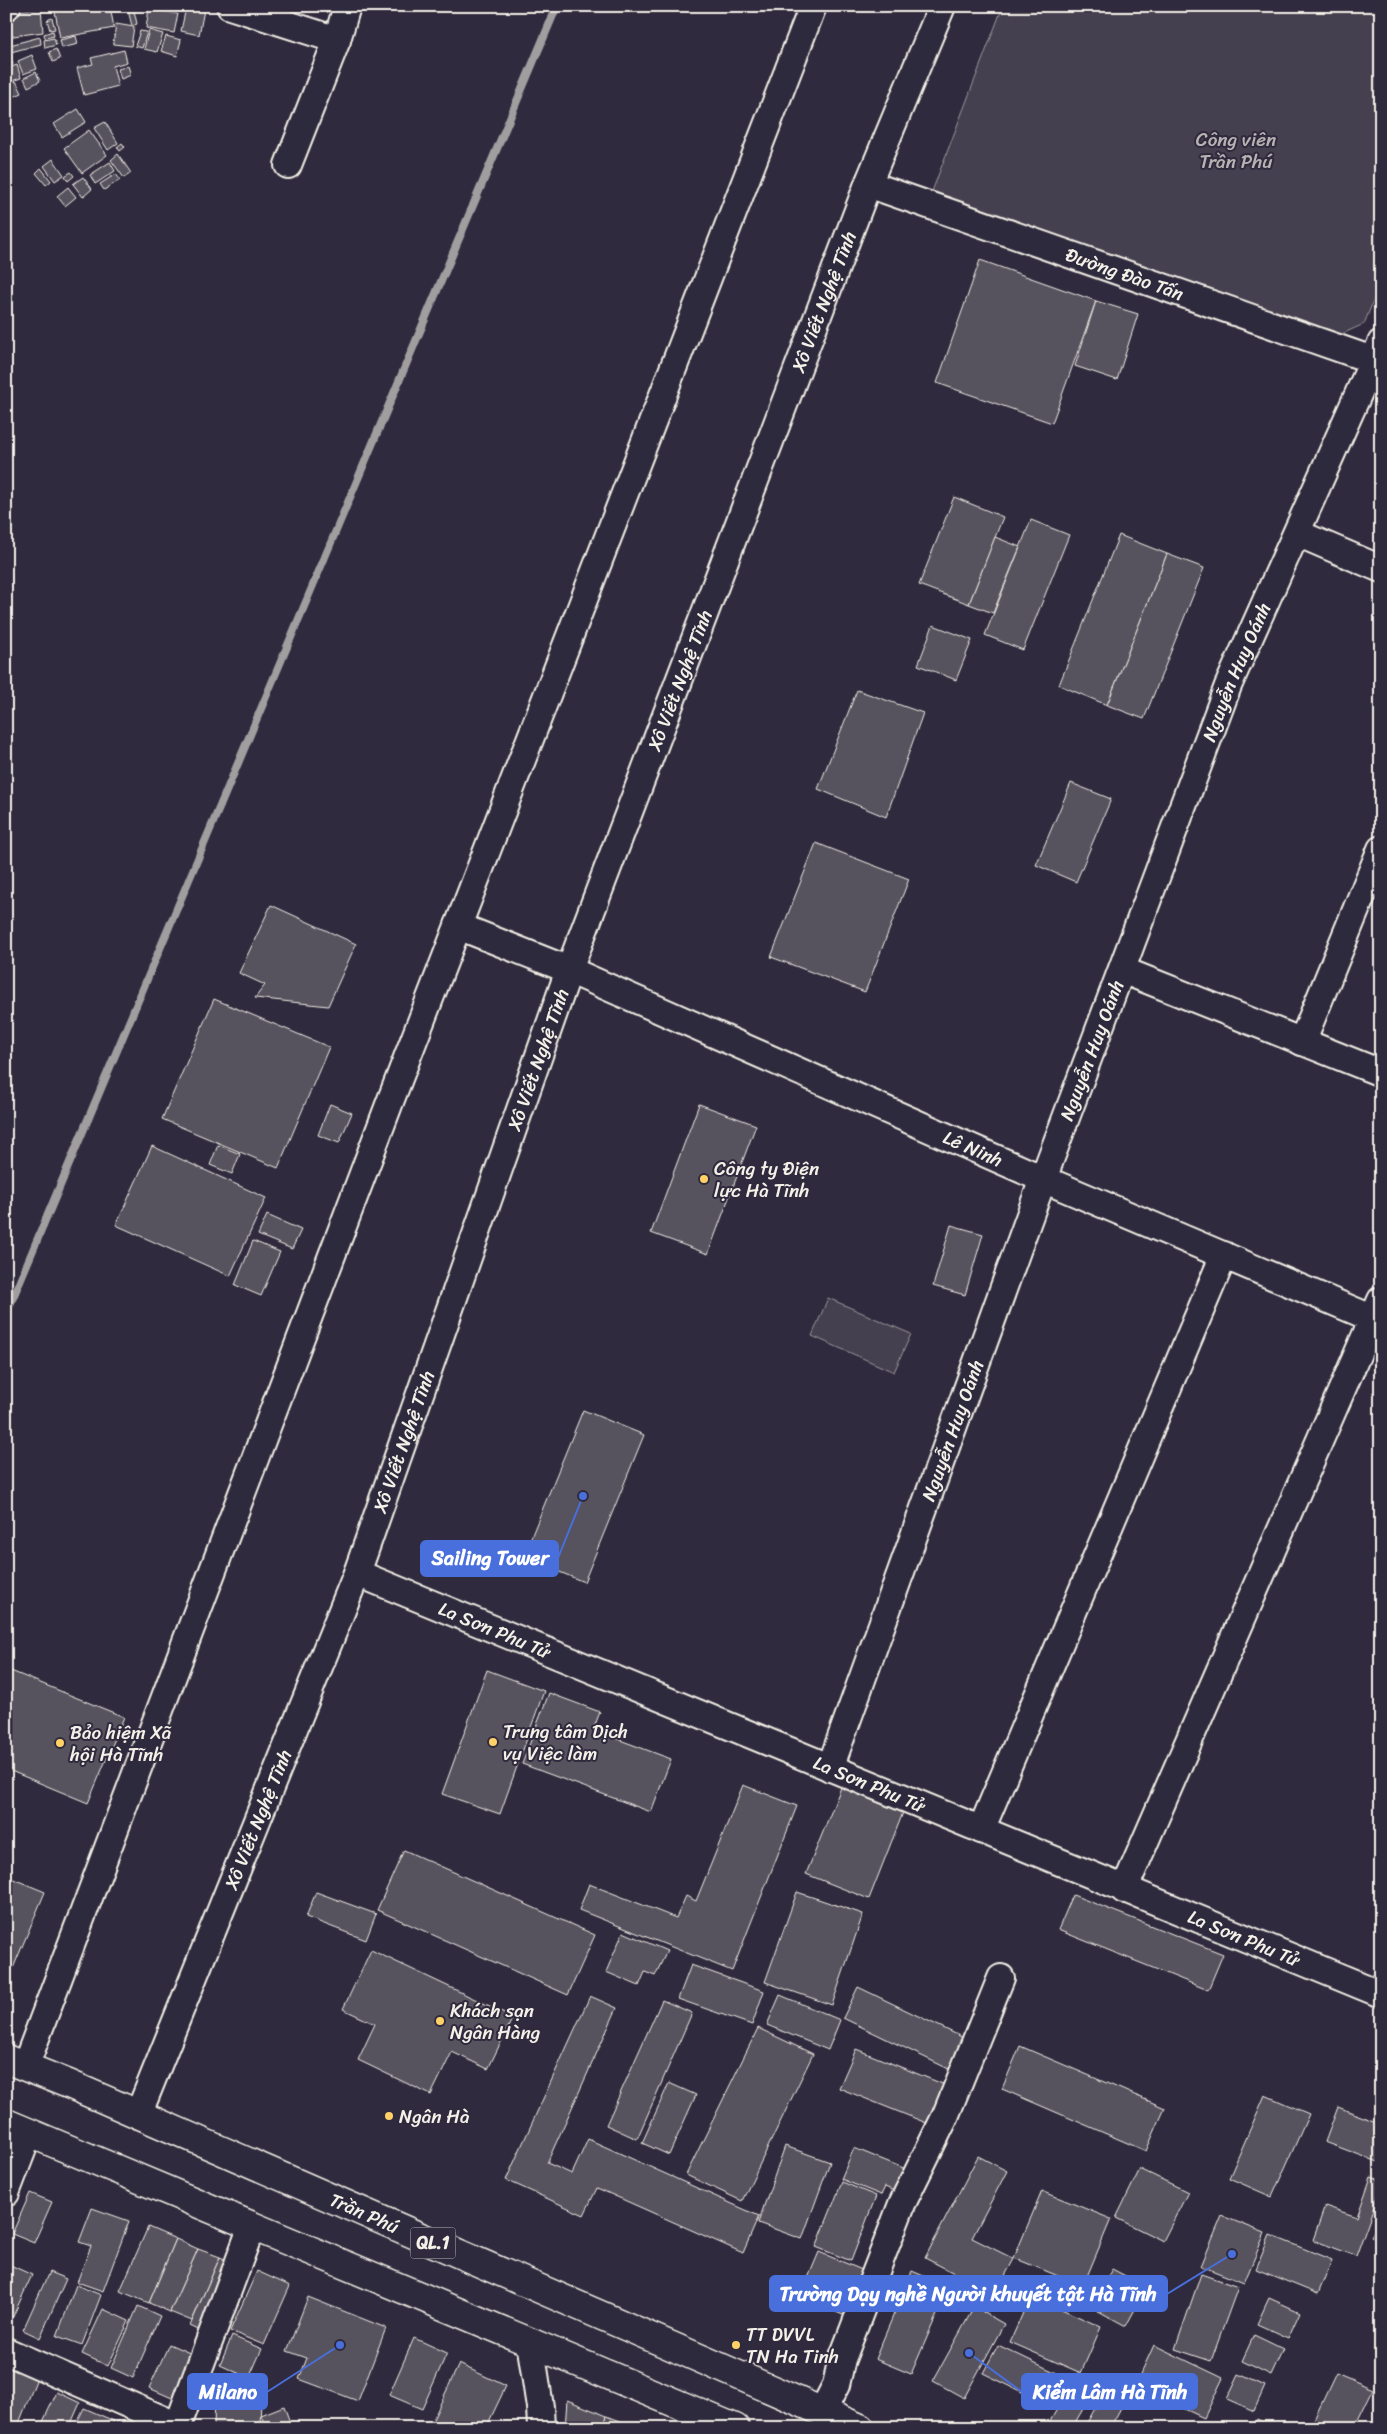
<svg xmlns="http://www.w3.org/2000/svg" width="1387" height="2434" font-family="Sriracha,sans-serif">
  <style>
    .green { fill: #454050; stroke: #9c989c }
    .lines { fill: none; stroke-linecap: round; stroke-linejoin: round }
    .stream { stroke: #a19ea0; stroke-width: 8 }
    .building { fill: #56525f; stroke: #f4f1e8 }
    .minor-casing { stroke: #f4f1e8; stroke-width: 30 }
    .major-casing { stroke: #f4f1e8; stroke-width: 31 }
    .minor { stroke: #2f2a3d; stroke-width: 26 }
    .major { stroke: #2f2a3d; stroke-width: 28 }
    .poi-dot { fill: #ffd166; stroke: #2f2a3d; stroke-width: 2 }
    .labels { text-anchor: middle; stroke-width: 4; stroke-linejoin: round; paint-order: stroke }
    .shield { fill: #2f2a3d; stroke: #b9b5b5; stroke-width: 1 }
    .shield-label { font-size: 18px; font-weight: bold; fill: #f4f1e8 }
    .park-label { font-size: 19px; fill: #b7b3b3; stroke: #2f2a3d }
    .street-label { font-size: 19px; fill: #f4f1e8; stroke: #2f2a3d }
    .poi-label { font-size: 19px; fill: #f4f1e8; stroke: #2f2a3d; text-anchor: start }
    .leader { fill: none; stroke: #486fdb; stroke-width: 2 }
    .callout-dot { fill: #486fdb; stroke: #2f2a3d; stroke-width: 2 }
    .callout { fill: #486fdb; stroke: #486fdb; stroke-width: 2 }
    .callout-label { font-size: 20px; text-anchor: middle; font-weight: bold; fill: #fff }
  </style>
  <rect width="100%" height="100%" fill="#2f2a3d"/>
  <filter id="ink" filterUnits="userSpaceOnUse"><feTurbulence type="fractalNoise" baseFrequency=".02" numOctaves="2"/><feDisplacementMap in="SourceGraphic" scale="10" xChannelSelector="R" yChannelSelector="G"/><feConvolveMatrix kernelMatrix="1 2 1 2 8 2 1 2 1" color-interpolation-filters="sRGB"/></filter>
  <g filter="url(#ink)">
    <g class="green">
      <polygon points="1003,6 1381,6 1381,282 1364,324 1335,337 931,194"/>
      <polygon points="828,1298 911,1334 894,1372 812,1336"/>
    </g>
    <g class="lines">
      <polyline class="stream" points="6,1314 557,6"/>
    </g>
    <g class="building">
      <polygon points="54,6 110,6 114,28 60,38"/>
      <polygon points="127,6 133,6 137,24 132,26"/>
      <polygon points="155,6 177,6 176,9"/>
      <polygon points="186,7 204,10 199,35 181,31"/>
      <polygon points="41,8 43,32 6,37 6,12"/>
      <polygon points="149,9 178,14 174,33 146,28"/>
      <polygon points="52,18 55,29 50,30 47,20"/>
      <polygon points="116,24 134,27 131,46 113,44"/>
      <polygon points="149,30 163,34 157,52 144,49"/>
      <polygon points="53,31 54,36 45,38 44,34"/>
      <polygon points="140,31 147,32 142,48 135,46"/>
      <polygon points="76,36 78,44 62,48 60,40"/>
      <polygon points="166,36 181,40 177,56 161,51"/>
      <polygon points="40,37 41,44 7,53 6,46"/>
      <polygon points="54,38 56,45 45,48 44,40"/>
      <polygon points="56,49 60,59 53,62 49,52"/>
      <polygon points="124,50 127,62 113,66 118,86 84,95 77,68 93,64 91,58"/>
      <polygon points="32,55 37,69 23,74 18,61"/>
      <polygon points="11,59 13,64 6,66 6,60"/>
      <polygon points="17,65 21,78 6,83 6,69"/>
      <polygon points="128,66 131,75 121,79 118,69"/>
      <polygon points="36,72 40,81 28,87 24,78"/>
      <polygon points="16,81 22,93 13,97 8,85"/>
      <polygon points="78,109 86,122 62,137 54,124"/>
      <polygon points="105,122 118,143 108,150 94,128"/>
      <polygon points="89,130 107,155 82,173 64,148"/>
      <polygon points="122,143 125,147 120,151 117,147"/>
      <polygon points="118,154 131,173 124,178 111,160"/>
      <polygon points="53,159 64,175 55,181 44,166"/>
      <polygon points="110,162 115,171 95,184 90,175"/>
      <polygon points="41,168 51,181 46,185 36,173"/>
      <polygon points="71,172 74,176 68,181 65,176"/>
      <polygon points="116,174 120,180 104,190 100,184"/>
      <polygon points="83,177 92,189 83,197 73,184"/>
      <polygon points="68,187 76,197 65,206 57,196"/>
      <polygon points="980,260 1096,301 1052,423 937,383"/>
      <polygon points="1096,301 1138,314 1117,380 1075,366"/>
      <polygon points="954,497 1003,517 969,604 919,585"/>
      <polygon points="1031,520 1069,535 1023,650 985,635"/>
      <polygon points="1119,535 1167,554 1107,705 1059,685"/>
      <polygon points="995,537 1020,547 993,613 969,604"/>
      <polygon points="1167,554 1204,568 1144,719 1107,705"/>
      <polygon points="933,625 972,640 956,680 918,665"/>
      <polygon points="857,690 923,713 886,817 818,789"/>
      <polygon points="1071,783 1111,799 1076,882 1036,865"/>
      <polygon points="816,843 909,879 865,992 771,957"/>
      <polygon points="271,905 356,944 328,1006 255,998 265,985 239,973"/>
      <polygon points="214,999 329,1047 278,1168 162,1119"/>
      <polygon points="330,1104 352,1113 339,1143 318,1135"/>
      <polygon points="699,1104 756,1125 708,1254 651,1233"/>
      <polygon points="218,1145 240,1154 232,1174 210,1165"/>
      <polygon points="152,1146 266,1198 230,1276 116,1225"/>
      <polygon points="267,1215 301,1230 292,1249 258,1235"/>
      <polygon points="951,1225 983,1234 965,1295 933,1286"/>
      <polygon points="253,1241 280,1252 261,1296 235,1285"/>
      <polygon points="583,1410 644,1435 584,1582 523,1557"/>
      <polygon points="6,1669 124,1717 88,1803 6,1769"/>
      <polygon points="487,1670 544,1691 500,1814 442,1794"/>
      <polygon points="549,1693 600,1712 593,1730 671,1759 651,1812 522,1764"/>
      <polygon points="743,1785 797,1806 732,1971 579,1910 589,1884 676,1918 686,1896 696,1901"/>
      <polygon points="842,1785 904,1810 869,1899 806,1874"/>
      <polygon points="404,1850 595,1935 568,1995 377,1910"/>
      <polygon points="6,1876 45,1892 11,1973 6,1971"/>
      <polygon points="316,1892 376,1914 366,1940 306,1917"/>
      <polygon points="797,1892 863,1914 832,2005 765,1982"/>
      <polygon points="1073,1895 1223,1954 1208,1990 1058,1930"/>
      <polygon points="623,1932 667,1951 655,1976 645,1972 639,1986 606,1972"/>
      <polygon points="371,1950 513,2017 488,2069 452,2052 431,2095 358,2060 375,2024 343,2009"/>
      <polygon points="691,1965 764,1991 752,2025 678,1999"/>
      <polygon points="858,1987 970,2041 955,2072 843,2018"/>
      <polygon points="780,1995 840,2020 828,2050 767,2025"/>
      <polygon points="590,1996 617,2008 547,2163 572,2174 588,2139 759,2216 743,2253 597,2188 584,2215 506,2180"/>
      <polygon points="662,2000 692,2013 637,2139 606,2125"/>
      <polygon points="758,2028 813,2054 742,2201 686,2175"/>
      <polygon points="1020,2046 1165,2108 1146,2151 1002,2089"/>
      <polygon points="856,2049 950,2087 934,2126 839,2088"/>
      <polygon points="669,2083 696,2095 669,2155 642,2143"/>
      <polygon points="1265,2095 1309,2114 1272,2197 1229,2178"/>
      <polygon points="1338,2107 1381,2124 1381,2163 1325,2142"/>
      <polygon points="785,2146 830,2162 802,2239 758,2223"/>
      <polygon points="854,2148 913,2172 903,2195 885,2187 881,2195 841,2179"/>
      <polygon points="978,2156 1007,2171 972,2238 1014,2259 995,2294 925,2258"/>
      <polygon points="1140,2169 1188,2192 1163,2241 1116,2218"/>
      <polygon points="1371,2177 1381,2180 1381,2187 1356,2256 1313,2240 1325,2206 1357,2217"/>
      <polygon points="842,2182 876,2196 851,2261 816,2247"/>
      <polygon points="1042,2191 1111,2219 1083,2286 1014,2258"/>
      <polygon points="30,2193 52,2202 34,2243 12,2234"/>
      <polygon points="92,2208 129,2221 103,2291 77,2282 91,2246 79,2242"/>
      <polygon points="1381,2215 1381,2241 1371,2237"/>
      <polygon points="1222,2216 1265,2233 1244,2283 1201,2266"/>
      <polygon points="148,2227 176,2239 149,2303 120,2291"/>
      <polygon points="1270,2235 1332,2260 1318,2294 1256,2269"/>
      <polygon points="176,2239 198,2249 170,2312 149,2303"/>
      <polygon points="198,2249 220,2257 192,2321 170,2312"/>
      <polygon points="819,2252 862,2270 854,2289 866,2295 855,2320 800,2297"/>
      <polygon points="220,2257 237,2265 207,2334 190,2326"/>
      <polygon points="6,2263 32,2275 8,2327 6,2327"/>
      <polygon points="1112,2269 1147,2287 1126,2326 1091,2307"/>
      <polygon points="257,2271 290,2286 264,2345 230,2331"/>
      <polygon points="912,2271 949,2287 911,2374 875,2359"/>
      <polygon points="49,2272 66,2279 40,2338 23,2330"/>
      <polygon points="1201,2274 1238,2287 1211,2361 1175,2349"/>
      <polygon points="76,2285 101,2295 82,2345 57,2336"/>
      <polygon points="1031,2295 1101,2327 1081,2373 1010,2342"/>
      <polygon points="308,2297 386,2328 358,2401 299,2379 307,2358 287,2351"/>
      <polygon points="1269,2298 1300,2312 1288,2338 1257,2324"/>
      <polygon points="138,2306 160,2316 133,2378 111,2368"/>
      <polygon points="974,2307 1004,2324 964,2398 933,2381"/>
      <polygon points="103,2309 129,2321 108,2366 82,2354"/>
      <polygon points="1254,2335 1283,2349 1271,2375 1242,2361"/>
      <polygon points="232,2336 262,2349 249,2378 220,2365"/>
      <polygon points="414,2338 447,2353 422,2409 389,2395"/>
      <polygon points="169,2344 199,2357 179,2401 149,2388"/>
      <polygon points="998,2345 1067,2378 1053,2407 983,2373"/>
      <polygon points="1154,2345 1223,2378 1204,2418 1135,2386"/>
      <polygon points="6,2360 39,2373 17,2428 6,2428"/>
      <polygon points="459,2364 506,2386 486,2428 429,2428"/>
      <polygon points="1336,2373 1373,2389 1354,2428 1310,2428"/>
      <polygon points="1239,2374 1265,2386 1254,2411 1227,2399"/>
      <polygon points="1076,2377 1095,2388 1072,2428 1046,2428"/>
      <polygon points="1110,2382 1129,2393 1110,2428 1084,2428"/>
      <polygon points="57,2392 80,2403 69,2428 40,2428"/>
      <polygon points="215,2396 261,2397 260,2428 214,2428"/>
      <polygon points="567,2400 607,2416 603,2428 565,2428"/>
      <polygon points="284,2406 292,2428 266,2428 261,2415"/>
      <polygon points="84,2408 114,2421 111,2428 74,2428"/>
      <polygon points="607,2416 631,2425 630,2428 603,2428"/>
      <polygon points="1257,2419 1275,2428 1253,2428"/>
      <polygon points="117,2421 133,2428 114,2428"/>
    </g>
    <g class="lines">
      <g class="minor-casing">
        <g id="minor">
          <polyline points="230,6 337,40"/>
          <polyline points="6,7 7,6"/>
          <polyline points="288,165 337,40 347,6"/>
          <path id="s1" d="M868,184l513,179"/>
          <polyline points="1297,533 1381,569"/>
          <path id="s2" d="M458,926l111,44 474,209 338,143"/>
          <polyline points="1122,970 1381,1073"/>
          <polyline points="1302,1042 1381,849"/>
          <path id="s3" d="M357,1573l1024,421"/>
          <path id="s4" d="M830,1768l213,-589 185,-493 153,-343"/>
          <polyline points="981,1830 1224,1255"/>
          <polyline points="1124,1890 1381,1300"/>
          <polyline points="25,2067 390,1102 813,6"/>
          <path id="s5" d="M138,2115l219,-542 212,-603 299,-786 74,-178"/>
          <polyline points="6,2193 29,2133"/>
          <polyline points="530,2342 540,2407 541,2428"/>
          <polyline points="6,2351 178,2426"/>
          <polyline points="822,2412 836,2385 842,2359 902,2204 945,2117 1001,1978"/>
          <polyline points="177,2428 252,2226"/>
        </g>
      </g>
      <g class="major-casing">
        <g id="major">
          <path id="s6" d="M6,2059l65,26 789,343"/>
          <polyline points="6,2123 735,2428"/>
        </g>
      </g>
      <use href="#minor" class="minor"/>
      <use href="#major" class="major"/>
    </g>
  </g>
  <g class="poi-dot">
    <circle cx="704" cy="1179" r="5"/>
    <circle cx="493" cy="1742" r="5"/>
    <circle cx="60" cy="1743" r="5"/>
    <circle cx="440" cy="2021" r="5"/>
    <circle cx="389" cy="2116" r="5"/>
    <circle cx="736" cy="2345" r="5"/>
  </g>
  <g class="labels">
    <rect class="shield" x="410.5" y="2227.5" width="45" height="31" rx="4"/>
    <g class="shield-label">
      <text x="433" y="2249">QL.1</text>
    </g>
    <g class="park-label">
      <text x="1236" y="146">Công viên<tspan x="1236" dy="22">Trần Phú</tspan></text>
    </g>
    <g class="street-label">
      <text dy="7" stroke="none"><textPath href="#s1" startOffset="272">Đường Đào Tấn</textPath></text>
      <text dy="7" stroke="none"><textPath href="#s5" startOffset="1939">Xô Viết Nghệ Tĩnh</textPath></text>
      <text dy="7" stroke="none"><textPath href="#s4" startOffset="1169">Nguyễn Huy Oánh</textPath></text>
      <text dy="7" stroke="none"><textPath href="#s5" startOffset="1534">Xô Viết Nghệ Tĩnh</textPath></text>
      <text dy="7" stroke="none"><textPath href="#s4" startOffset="764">Nguyễn Huy Oánh</textPath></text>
      <text dy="7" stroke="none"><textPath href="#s5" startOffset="1129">Xô Viết Nghệ Tĩnh</textPath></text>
      <text dy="7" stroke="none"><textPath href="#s2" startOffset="561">Lê Ninh</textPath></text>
      <text dy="7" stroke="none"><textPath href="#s4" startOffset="359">Nguyễn Huy Oánh</textPath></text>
      <text dy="7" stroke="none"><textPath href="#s5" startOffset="724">Xô Viết Nghệ Tĩnh</textPath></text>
      <text dy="7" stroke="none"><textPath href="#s3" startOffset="149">La Sơn Phu Tử</textPath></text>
      <text dy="7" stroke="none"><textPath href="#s3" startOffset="554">La Sơn Phu Tử</textPath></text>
      <text dy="7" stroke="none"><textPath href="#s5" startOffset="319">Xô Viết Nghệ Tĩnh</textPath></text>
      <text dy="7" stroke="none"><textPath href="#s3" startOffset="959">La Sơn Phu Tử</textPath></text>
      <text dy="7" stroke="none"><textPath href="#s6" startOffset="390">Trần Phú</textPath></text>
    </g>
    <g class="poi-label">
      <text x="714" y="1175">Công ty Điện<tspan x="714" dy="22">lực Hà Tĩnh</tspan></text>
      <text x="503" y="1738">Trung tâm Dịch<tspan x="503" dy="22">vụ Việc làm</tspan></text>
      <text x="70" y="1739">Bảo hiệm Xã<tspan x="70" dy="22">hội Hà Tĩnh</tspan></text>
      <text x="450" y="2017">Khách sạn<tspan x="450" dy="22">Ngân Hàng</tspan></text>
      <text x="399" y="2123">Ngân Hà</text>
      <text x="746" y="2341">TT DVVL<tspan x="746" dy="22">TN Ha Tinh</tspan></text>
    </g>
  </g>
  <path class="leader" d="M583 1496L558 1558M1232 2254L1167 2294M340 2345L267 2392M969 2353L1022 2392"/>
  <g class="callout-dot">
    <circle cx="583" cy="1496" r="5"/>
    <circle cx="1232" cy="2254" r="5"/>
    <circle cx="340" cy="2345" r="5"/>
    <circle cx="969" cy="2353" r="5"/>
  </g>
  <g class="callout">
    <rect x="421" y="1541" width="137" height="35" rx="5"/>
    <rect x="770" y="2276" width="397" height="35" rx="5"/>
    <rect x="188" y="2374" width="79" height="35" rx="5"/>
    <rect x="1022" y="2374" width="175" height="35" rx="5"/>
  </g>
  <g class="callout-label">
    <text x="490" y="1565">Sailing Tower</text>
    <text x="968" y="2301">Trường Dạy nghề Người khuyết tật Hà Tĩnh</text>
    <text x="228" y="2399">Milano</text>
    <text x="1110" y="2399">Kiểm Lâm Hà Tĩnh</text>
  </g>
  <rect width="1387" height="2434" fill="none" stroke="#2f2a3d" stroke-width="25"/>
  <rect x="12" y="12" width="1362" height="2409" fill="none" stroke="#f4f1e8" stroke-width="2" filter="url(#ink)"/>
</svg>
